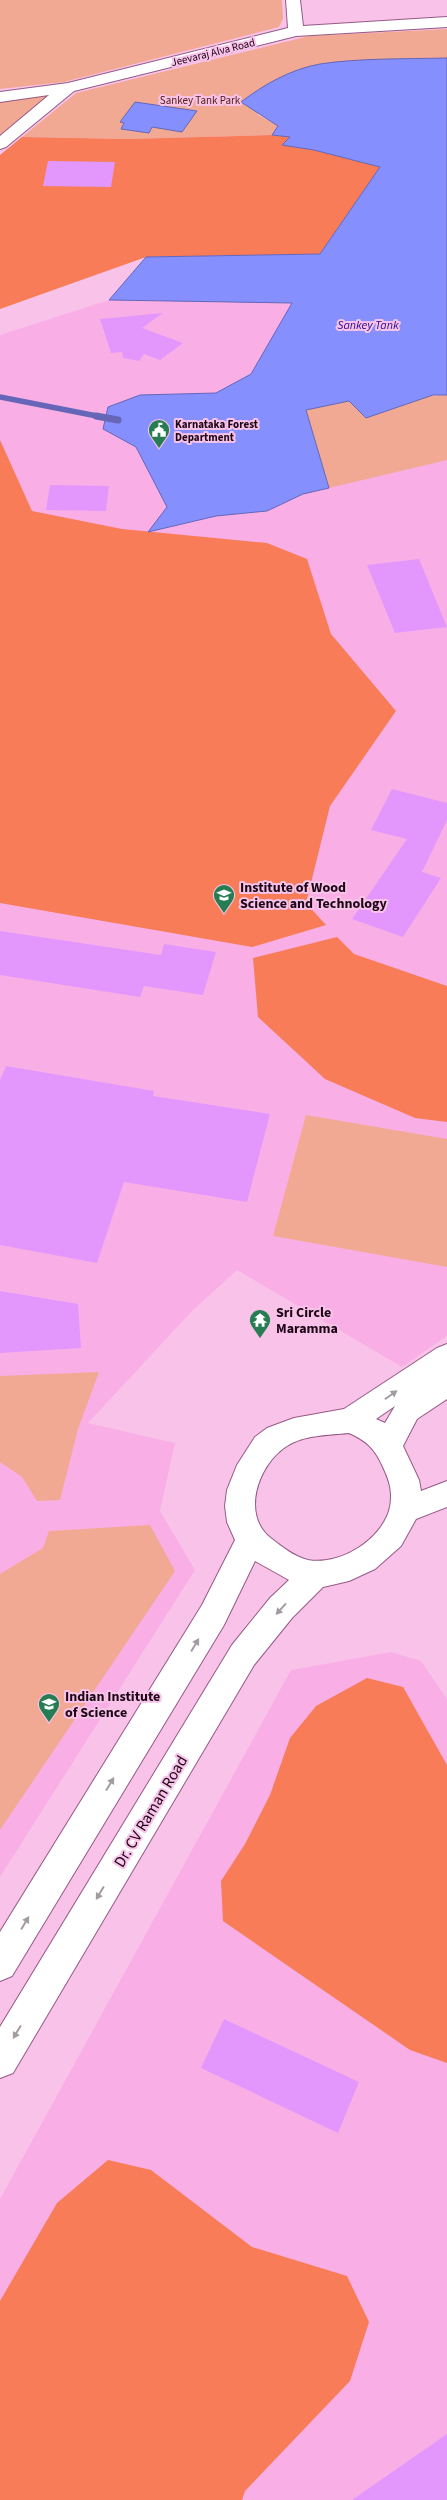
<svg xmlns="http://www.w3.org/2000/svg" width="447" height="2500" font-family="'Source Sans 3',sans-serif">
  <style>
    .built { fill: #f9afe5 }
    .green { fill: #f1a994 }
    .forest { fill: #f77c57 }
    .water { fill: #8590fe; stroke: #6566b8 }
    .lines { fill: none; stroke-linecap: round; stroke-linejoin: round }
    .stream-far1 { stroke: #6566b8; stroke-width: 5.5 }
    .stream { stroke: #6566b8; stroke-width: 7 }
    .building { fill: #e397fd }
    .minor-casing { stroke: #955985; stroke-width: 2 }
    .major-casing { stroke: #955985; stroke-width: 2 }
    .minor { fill: #fff; fill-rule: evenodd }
    .major { fill: #fff; fill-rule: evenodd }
    .oneway { fill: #a49ba2 }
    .labels { text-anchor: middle; stroke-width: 4; stroke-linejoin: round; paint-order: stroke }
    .far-street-label { font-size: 11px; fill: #1b0516; stroke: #f9c3e9 }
    .far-park-label { font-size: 11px; fill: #502012; stroke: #f9c3e9 }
    .far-poi-label { font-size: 11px; font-weight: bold; fill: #1b0516; stroke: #f9c3e9; text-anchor: start }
    .far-water-label { font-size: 12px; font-style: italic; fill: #280990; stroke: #f9c3e9 }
    .poi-label { font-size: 14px; font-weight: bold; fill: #1b0516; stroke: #f9c3e9; text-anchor: start }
    .near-street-label { font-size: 16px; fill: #1b0516; stroke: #f9c3e9 }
  </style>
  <rect width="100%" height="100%" fill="#f9c3e9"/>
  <g class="built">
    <polygon points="109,300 292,303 251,373 217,393 447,460 447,1336 402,1367 237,1270 193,1310 88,1423 175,1443 160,1511 195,1570 0,1877 0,335"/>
    <polygon points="391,1652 421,1661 447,1699 447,2500 0,2500 0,2199 291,1670"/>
  </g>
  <g class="green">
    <polygon points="0,0 282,0 283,19 279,27 64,82 0,89"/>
    <polygon points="447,29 447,58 404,59 257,114 278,126 272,135 127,139 22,137 76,93 309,36"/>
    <polygon points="68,88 0,144 0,97"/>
    <polygon points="447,395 447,460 329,488 305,410 349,401"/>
    <polygon points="306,1115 447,1139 447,1267 273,1236"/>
    <polygon points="99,1372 78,1429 60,1500 37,1501 22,1477 0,1462 0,1376"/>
    <polygon points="150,1525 175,1571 0,1830 0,1574 43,1548 49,1531"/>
  </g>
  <g class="forest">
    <polygon points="272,135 290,137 282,145 314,150 380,167 320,254 146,257 0,309 0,155 22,137 127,139"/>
    <polygon points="0,440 32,511 122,529 267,543 307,559 331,634 396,711 330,806 306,903 326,925 252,947 0,903"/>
    <polygon points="337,937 354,954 447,986 447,1122 415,1118 325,1079 258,1017 253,958"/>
    <polygon points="367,1678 403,1687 447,1765 447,2063 410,2050 223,1921 221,1881 245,1844 270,1795 290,1738 316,1706"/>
    <polygon points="108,2160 151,2170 252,2247 347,2276 369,2322 350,2381 245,2491 242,2500 0,2500 0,2301 57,2203"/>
  </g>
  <g class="water">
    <path d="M447,58v337h-14l-67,23 -17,-17 -43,9 23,78 -26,6 -36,17 -51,5 -68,16 19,-25 -31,-60 -33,-18 5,-22 32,-12 76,-2 35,-19 41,-71 -183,-3 37,-43 174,-3 60,-87 -66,-17 -32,-5 8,-8 -18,-2 6,-9 -37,-24c22,-17 50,-33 79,-38 39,-6 87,-5 127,-6z"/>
    <polygon points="135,102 197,111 182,132 152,127 149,133 121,129 124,123 120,122"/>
  </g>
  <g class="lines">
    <polyline class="stream-far1" points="0,397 102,417"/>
    <polyline class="stream" points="96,416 118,420"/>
  </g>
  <g class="building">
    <polygon points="48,161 115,162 111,187 43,186"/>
    <polygon points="163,313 142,328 183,343 160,360 144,354 139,361 123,358 122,352 111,353 100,319"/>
    <polygon points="50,485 109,486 106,511 46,510"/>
    <polygon points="419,559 447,627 395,633 367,565"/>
    <polygon points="392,789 447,803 447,820 422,872 441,878 403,937 352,919 407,839 371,830"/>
    <polygon points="0,931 161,955 164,944 216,952 203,995 144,986 140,997 0,975"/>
    <polygon points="6,1066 154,1091 153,1096 270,1114 247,1202 124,1182 97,1263 0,1245 0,1080"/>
    <polygon points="0,1291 78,1304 81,1348 0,1353"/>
    <polygon points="224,2019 359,2082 338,2133 201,2068"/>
    <polygon points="447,2434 447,2500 352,2500"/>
  </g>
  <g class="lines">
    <g class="minor-casing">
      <polygon id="minor" points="286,0 300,0 303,26 447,17 447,27 296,36 74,91 6,147 0,149 0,136 49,95 0,102 0,92 68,83 288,28"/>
    </g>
    <g class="major-casing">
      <path id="major" d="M447,1344v55l-30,20 -14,27 16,34 2,11 26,-10v26l-31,12 -15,27 -26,23 -26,12 -26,6 -31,31 -38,47 -241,408 -13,5v-51l232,-382 38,-47 19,-18 -34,-19 -31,64 -212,351 -12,5v-49l202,-327 33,-65 -8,-18 -2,-16 2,-16 10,-25 18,-28 12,-9 27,-10 50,-9 93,-61zM395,1406l-10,17 -9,-4zM349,1433c18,8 26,16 34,34 6,13 10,24 7,40 -7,32 -50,59 -82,53 -13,-3 -26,-13 -36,-21 -32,-23 -14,-75 15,-93 17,-11 42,-11 62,-13z"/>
    </g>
    <use href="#minor" class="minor"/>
    <use href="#major" class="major"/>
  </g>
  <defs><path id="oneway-solid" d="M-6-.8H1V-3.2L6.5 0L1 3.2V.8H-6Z" transform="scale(1.25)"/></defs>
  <g class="oneway">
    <use href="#oneway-solid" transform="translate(391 1395) rotate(-35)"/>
    <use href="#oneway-solid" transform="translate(281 1609) rotate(132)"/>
    <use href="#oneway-solid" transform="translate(195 1645) rotate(-59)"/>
    <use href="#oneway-solid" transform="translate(110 1784) rotate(-59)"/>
    <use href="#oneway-solid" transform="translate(100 1893) rotate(121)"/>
    <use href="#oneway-solid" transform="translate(25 1923) rotate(-59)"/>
    <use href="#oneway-solid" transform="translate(17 2032) rotate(121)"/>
  </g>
  <defs>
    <g id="civic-pin" transform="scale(1.125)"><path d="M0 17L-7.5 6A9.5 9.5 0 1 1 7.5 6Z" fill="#267d52" stroke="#f9c3e9"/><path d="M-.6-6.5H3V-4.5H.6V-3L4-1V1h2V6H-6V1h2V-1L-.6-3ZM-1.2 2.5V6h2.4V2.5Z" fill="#fff"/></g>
    <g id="university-pin" transform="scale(1.125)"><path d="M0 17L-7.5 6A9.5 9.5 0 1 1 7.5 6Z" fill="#267d52" stroke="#f9c3e9"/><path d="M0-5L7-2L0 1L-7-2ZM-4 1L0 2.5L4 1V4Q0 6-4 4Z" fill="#fff"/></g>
    <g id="temple-pin" transform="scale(1.125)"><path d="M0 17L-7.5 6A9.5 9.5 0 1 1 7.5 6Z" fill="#267d52" stroke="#f9c3e9"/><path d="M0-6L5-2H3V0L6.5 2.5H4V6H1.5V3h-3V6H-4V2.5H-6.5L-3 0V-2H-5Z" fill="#fff"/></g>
  </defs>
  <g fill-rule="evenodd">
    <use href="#civic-pin" x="159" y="430"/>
    <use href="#university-pin" x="224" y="895"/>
    <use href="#temple-pin" x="260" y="1320"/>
    <use href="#university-pin" x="49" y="1704"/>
  </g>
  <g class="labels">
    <g class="far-street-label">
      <text transform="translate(213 52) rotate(-14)" y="4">Jeevaraj Alva Road</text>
    </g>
    <g class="far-park-label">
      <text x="200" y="104">Sankey Tank Park</text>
    </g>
    <g class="far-poi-label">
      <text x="175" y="428">Karnataka Forest<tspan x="175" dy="13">Department</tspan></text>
    </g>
    <g class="far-water-label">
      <text x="368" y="329">Sankey Tank</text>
    </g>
    <g class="poi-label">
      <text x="240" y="892">Institute of Wood<tspan x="240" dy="16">Science and Technology</tspan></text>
      <text x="276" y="1317">Sri Circle<tspan x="276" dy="16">Maramma</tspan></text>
      <text x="65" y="1701">Indian Institute<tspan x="65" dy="16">of Science</tspan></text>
    </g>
    <g class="near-street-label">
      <text transform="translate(150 1811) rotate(-59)" y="6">Dr. CV Raman Road</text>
    </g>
  </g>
</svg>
